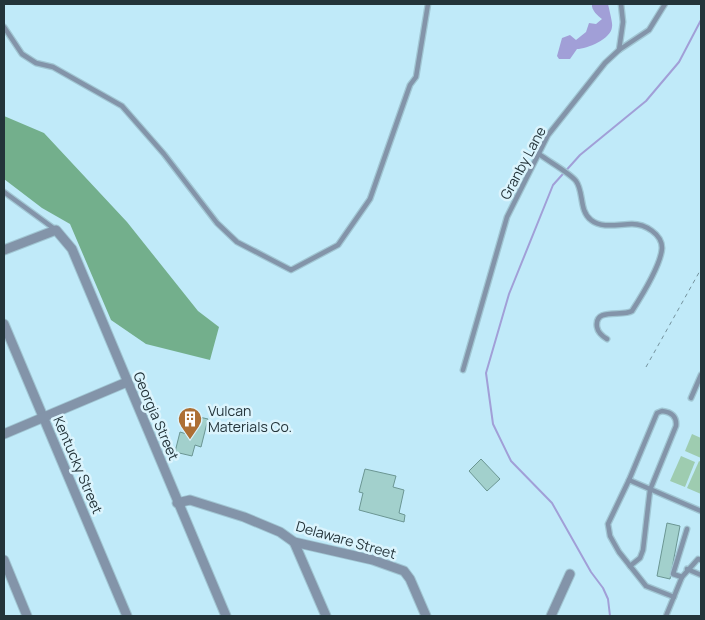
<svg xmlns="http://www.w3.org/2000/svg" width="705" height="620" font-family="Manrope,sans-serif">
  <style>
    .green { fill: #9eccb0 }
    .forest { fill: #73af8c }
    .water { fill: #a19fd7 }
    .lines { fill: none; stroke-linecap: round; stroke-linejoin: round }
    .stream { stroke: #a19fd7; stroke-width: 2 }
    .building { fill: #a2d0cc; stroke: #6b9693 }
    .lane-casing { stroke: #a1c6d3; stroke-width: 7 }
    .street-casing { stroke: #a1c6d3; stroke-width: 11 }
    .path { stroke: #75939e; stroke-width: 1; stroke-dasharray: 4 4; stroke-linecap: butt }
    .lane { stroke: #8394a9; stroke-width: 4.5 }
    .street { stroke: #8394a9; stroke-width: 9 }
    .labels { text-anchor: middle; stroke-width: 5; stroke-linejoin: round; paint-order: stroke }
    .street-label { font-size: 14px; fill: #24343a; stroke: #dbf4fd }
    .poi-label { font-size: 14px; fill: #24343a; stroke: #dbf4fd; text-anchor: start }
  </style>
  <rect width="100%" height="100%" fill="#c0eaf9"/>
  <g class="green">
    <polygon points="692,434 701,438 701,458 685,451"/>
    <polygon points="681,456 695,462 685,487 670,481"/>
    <polygon points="699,461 701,462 701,494 687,488"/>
  </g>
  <polygon class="forest" points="4,116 44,133 127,222 198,311 219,327 210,360 146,344 111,320 70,224 42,208 4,179"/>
  <path class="water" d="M592,4h16c1,5 5,20 4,23 -1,12 -25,22 -35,22l-7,10h-11l-2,-3 5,-18 8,-3 6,5 10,-8 3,-9 7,1 6,-5c-4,-3 -11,-9 -10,-15z"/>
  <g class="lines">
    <polyline class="stream" points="610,616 608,599 603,588 591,572 552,503 511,461 493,424 486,373 509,294 553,185 580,155 646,101 679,62 701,20"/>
  </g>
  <g class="building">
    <polygon points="190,415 208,419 201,447 195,445 192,456 175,452 180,432 190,435 193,423 189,422"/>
    <polygon points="481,459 500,479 487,491 469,471"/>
    <polygon points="365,469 396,476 393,487 404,490 399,513 405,515 404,522 359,510 363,493 359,492"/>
    <polygon points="667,523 680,526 670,579 657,576"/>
  </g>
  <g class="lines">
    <g class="lane-casing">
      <g id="lane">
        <polyline points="4,27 22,54 36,63 53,67 122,106 164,154 217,223 237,242 291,270 338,245 370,199 410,85 416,77 428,4"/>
        <polyline points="619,50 623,22 621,4"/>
        <path d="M539,154c9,7 31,19 37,27 8,11 3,30 15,39 11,9 28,4 41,4 13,0 30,10 30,24 -1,16 -21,49 -30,63 -10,6 -38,-4 -35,16 1,6 5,9 10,12"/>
        <polyline points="4,192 56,230"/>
        <polyline points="463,370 507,217 548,135 605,63 619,50 649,30 665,4"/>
        <polyline points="691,398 701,375"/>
        <path d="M629,480l28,-67 5,-2c10,1 15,6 14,15l-26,64 -7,60 -3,8 -10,8"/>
        <polyline points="687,569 701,575"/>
        <polyline points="682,577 673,574 687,529"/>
        <polyline points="674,597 646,586 619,552 610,536 608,524 629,480 701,511"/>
        <polyline points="666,616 682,577 698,559 701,560"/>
      </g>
    </g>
    <g class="street-casing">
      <g id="street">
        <polyline points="4,250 56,230 72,249 226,616"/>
        <polyline points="4,324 127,616"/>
        <polyline points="4,434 127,382"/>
        <polyline points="177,503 190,500 244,517 280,532 294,542 373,560 404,571 410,579 426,616"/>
        <polyline points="294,542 326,616"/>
        <polyline points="4,560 27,616"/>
        <polyline points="551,616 570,574"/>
      </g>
    </g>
    <polyline class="path" points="646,367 701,269"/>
    <use href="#lane" class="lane"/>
    <use href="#street" class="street"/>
  </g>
  <defs>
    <g id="building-pin" transform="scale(1.25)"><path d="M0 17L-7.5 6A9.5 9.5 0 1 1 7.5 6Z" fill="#ad6f34" stroke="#dbf4fd"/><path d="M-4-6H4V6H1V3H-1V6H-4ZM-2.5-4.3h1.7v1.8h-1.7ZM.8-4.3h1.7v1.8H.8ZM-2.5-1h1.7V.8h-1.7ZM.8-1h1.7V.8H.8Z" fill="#fff"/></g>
  </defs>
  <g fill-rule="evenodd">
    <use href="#building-pin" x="190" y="419"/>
  </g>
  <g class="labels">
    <g class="street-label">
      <text transform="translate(523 163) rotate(-62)" y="5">Granby Lane</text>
      <text transform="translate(156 416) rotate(67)" y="5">Georgia Street</text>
      <text transform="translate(78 465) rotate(67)" y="5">Kentucky Street</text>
      <text transform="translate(346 540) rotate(16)" y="5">Delaware Street</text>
    </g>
    <g class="poi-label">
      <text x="208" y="416">Vulcan<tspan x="208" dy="16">Materials Co.</tspan></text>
    </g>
  </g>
  <rect width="705" height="620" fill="none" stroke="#24343a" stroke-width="10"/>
</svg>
